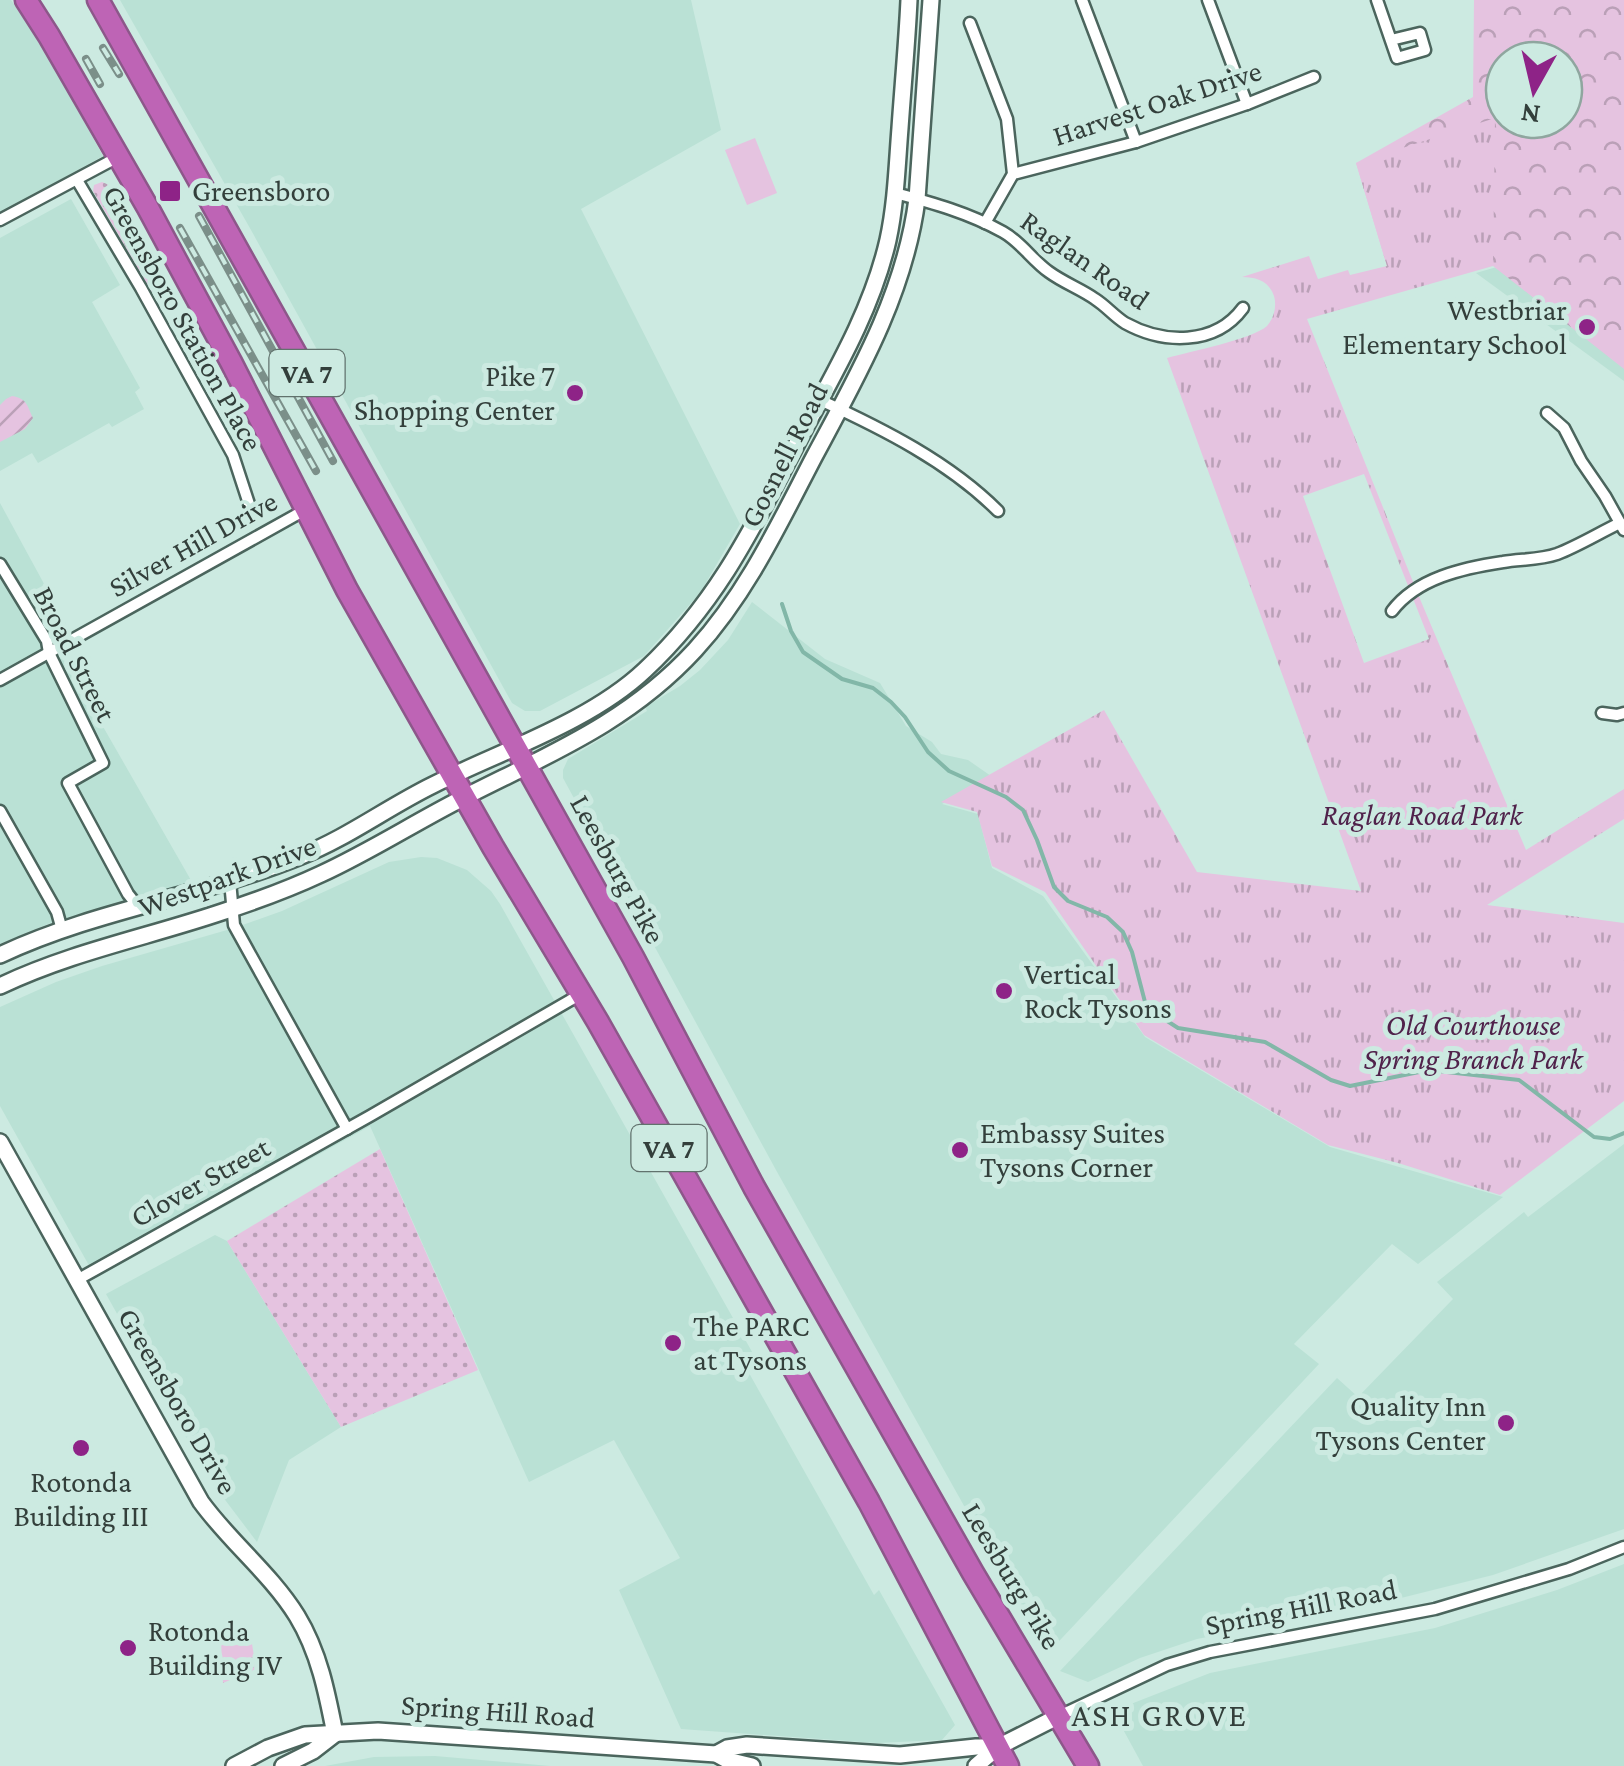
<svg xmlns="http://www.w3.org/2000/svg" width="1624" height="1766" font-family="'Crimson Pro',serif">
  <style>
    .built { fill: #bae1d5 }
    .grass { fill: url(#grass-dots) }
    .forest { fill: url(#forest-crowns); fill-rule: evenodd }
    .park { fill: url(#park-tufts); fill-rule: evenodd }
    .garden { fill: url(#garden-furrows) }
    .pitch { fill: #e5c3e0 }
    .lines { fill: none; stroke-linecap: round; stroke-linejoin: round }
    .stream { stroke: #82b7a8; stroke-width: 4 }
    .street-casing { stroke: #4b655d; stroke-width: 15 }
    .secondary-casing { stroke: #4b655d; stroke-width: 20 }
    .highway-casing { stroke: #8d578a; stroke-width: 25 }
    .street { stroke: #fff; stroke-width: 10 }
    .secondary { stroke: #fff; stroke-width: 15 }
    .highway { stroke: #be64b5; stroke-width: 20 }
    .rail-casing { stroke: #7b8f89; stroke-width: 8 }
    .rail { stroke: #cceae1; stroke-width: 4; stroke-dasharray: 11; stroke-linecap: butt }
    .poi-dot { fill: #8e2387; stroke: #cceae1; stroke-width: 4 }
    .labels { text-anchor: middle; stroke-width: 10; stroke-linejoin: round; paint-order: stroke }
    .shield { fill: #cceae1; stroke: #61726d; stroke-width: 2.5 }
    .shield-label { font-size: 28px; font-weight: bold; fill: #333f3b }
    .street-label { font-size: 30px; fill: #333f3b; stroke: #cceae1 }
    .poi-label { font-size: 30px; fill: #333f3b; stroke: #cceae1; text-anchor: start }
    .park-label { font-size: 30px; font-style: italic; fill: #50224b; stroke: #cceae1 }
    .neighbourhood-label { font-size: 32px; letter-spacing: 2.5px; fill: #333f3b; stroke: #cceae1 }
  </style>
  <defs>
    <pattern id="grass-dots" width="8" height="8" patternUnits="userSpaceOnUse" patternTransform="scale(2.5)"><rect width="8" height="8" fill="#e5c3e0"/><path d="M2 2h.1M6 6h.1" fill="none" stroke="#baa0b7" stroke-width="1.8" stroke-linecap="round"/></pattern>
    <pattern id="forest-crowns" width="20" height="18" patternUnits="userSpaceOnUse" patternTransform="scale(2.5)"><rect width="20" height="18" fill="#e5c3e0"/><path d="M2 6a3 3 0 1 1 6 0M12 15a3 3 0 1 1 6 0" fill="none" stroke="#baa0b7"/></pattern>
    <pattern id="park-tufts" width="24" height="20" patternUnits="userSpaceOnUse" patternTransform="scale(2.5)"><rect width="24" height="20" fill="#e5c3e0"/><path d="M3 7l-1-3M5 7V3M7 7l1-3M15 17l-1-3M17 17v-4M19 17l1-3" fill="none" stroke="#baa0b7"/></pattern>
    <pattern id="garden-furrows" width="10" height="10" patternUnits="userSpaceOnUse" patternTransform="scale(2.5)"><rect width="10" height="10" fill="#e5c3e0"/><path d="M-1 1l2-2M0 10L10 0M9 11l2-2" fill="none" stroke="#baa0b7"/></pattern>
  </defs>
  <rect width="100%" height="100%" fill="#cceae1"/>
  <g class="built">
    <polygon points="0,0 11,0 43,47 103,156 0,213"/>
    <polygon points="120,0 691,0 721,130 581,209 740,524 700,593 644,656 540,711 525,711 512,703 251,230"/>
    <polygon points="71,199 120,285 92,302 140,388 135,392 144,409 112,427 109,423 38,463 32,453 0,471 0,238"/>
    <polygon points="1624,230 1624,381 1476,273"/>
    <polygon points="0,503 67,626 66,662 192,882 48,924 0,944"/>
    <polygon points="752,602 825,659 880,683 906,726 932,742 941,754 968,760 991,776 942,804 978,814 992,868 1043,896 1145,1037 1330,1147 1503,1197 1418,1264 1392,1244 1294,1344 1319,1364 1047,1654 776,1170 563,778 563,770 568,759 647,711 645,707 680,686 700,670 728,640"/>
    <polygon points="421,857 437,858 467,870 491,891 500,904 760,1366 749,1373 874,1595 879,1590 955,1725 942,1740 877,1743 681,1729 619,1590 680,1558 614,1440 529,1482 370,1126 96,1278 0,1106 0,1007 56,982 102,966 234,928 282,911 389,862"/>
    <polygon points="1624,1144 1624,1529 1493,1575 1381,1603 1197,1639 1140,1658 1088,1682 1060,1671 1337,1378 1358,1397 1453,1299 1437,1282 1524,1212 1528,1217"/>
    <polygon points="215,1235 227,1241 341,1427 289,1460 257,1542 210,1480 106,1294"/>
    <polygon points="1624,1564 1624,1766 1143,1766 1113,1711 1210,1673 1435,1628 1557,1590"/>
    <polygon points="435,1756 550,1766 325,1766 374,1757"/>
  </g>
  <g class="grass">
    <path d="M102,182c24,8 24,41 33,62 7,16 21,24 30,38l-13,10 -59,-101 1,-6z"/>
    <polygon points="380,1149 478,1370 341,1427 227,1241"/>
  </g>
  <path class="forest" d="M1474,0h150v369l-131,-103h-106l-31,-103 117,-66zM1504,60h60v60h-60z"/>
  <g class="park">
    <path d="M1495,118l-2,148 -186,53 113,280 106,251 98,-61v30l-137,86 137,18v178l-124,94 -102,-32 -70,-18 -184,-110 -99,-143 -53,-26 -15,-54 -36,-10 163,-92 93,162 164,19 -194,-533c21,-6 86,-19 100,-32 7,-8 10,-20 7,-30 -5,-15 -18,-19 -32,-19l67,-21 9,23 30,-9 2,5 37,-9 -31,-103zM1364,474l65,165 -65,24 -61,-167z"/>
    <polygon points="250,1631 256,1669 223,1683 221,1640"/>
  </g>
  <path class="garden" d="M12,396c16,3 15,10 21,22l-8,11 -25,13v-37l6,-6z"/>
  <polygon class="pitch" points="755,138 777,193 747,205 725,150"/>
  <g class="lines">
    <polyline class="stream" points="782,604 791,631 803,652 842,679 873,688 891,702 905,717 928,752 949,771 1006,797 1023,810 1037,840 1054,887 1068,901 1107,917 1123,932 1132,952 1145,1002 1158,1015 1178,1028 1265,1042 1331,1080 1350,1086 1429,1070 1519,1080 1594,1137 1610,1139 1624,1133"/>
    <g class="street-casing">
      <g id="street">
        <polyline points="1082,0 1136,142"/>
        <polyline points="1208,0 1247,104"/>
        <polyline points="1377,0 1397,58 1425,50 1420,33 1391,40"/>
        <polyline points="970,23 1007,119 1013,174 985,223"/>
        <polyline points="1013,174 1136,142 1247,104 1314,77"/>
        <polyline points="77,180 141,288 233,455 250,507"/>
        <path d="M895,193c38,10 74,20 108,39 18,10 29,28 46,40 15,11 32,17 46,27 11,7 19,17 30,24 38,21 90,23 118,-15"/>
        <polyline points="0,220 118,157"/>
        <path d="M820,400c63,29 129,62 178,111"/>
        <polyline points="1547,413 1564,428 1581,461 1605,496 1624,530"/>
        <polyline points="0,564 47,641 49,653 103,763 68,783 128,894 139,908"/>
        <path d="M1392,611c25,-33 71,-43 111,-49 17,-3 37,-2 54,-8 21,-8 42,-21 63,-31"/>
        <polyline points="0,680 305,510"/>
        <polyline points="1602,713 1617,715 1624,713"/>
        <polyline points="0,811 57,912 62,930"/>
        <polyline points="230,881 234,925 347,1129"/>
        <polyline points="77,1280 370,1116 581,994"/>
        <polyline points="1059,1716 1167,1665 1210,1652 1435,1609 1569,1569 1624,1547"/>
      </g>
    </g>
    <g class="secondary-casing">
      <g id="secondary">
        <path d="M0,955c95,-45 203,-59 301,-99 46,-18 87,-49 132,-71 68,-34 157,-63 212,-115 77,-72 113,-153 161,-244 32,-59 67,-120 82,-186 8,-37 9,-74 12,-112 3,-43 7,-85 9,-128"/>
        <path d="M0,986c71,-34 148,-49 222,-74 34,-11 67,-23 99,-38 48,-22 93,-51 140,-75 86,-44 167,-76 234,-149 52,-57 84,-126 119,-193 44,-82 91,-164 103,-258l14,-199"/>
        <path d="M0,1142l201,360c29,40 70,72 96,114 22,36 30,77 38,118"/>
        <polyline points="716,1754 727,1748 747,1745 900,1755 976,1747 998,1747"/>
        <polyline points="234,1766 268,1748 305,1735 378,1731 716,1754 727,1760 752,1766"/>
        <polyline points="283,1766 313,1751 335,1734"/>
        <polyline points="976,1766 998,1747 1059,1716"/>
      </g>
    </g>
    <g class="highway-casing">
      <g id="highway">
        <polyline points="26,0 49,36 148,208 231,362 347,590 493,847 598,1022 869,1502 1008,1766"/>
        <polyline points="98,0 633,957 754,1187 973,1573 1088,1766"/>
      </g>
    </g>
    <use href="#street" class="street"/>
    <use href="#secondary" class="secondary"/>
    <use href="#highway" class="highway"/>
    <g class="rail-casing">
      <g id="rail">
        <polyline points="103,48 119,74"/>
        <polyline points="86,59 100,84"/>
        <polyline points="199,216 333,461"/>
        <polyline points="180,228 316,471"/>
      </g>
    </g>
    <use href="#rail" class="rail"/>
  </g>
  <g class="poi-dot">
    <rect x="158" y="179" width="24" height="24" rx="5"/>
    <circle cx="1587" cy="327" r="10"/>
    <circle cx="575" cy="393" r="10"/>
    <circle cx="1004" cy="991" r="10"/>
    <circle cx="960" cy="1150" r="10"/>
    <circle cx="673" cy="1343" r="10"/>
    <circle cx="1506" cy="1423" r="10"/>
    <circle cx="81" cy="1448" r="10"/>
    <circle cx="128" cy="1648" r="10"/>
  </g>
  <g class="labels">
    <g class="shield">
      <rect x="269.5" y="350" width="75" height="46" rx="8"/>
      <rect x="631.5" y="1125" width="75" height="46" rx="8"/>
    </g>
    <g class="shield-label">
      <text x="307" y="383">VA 7</text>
      <text x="669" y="1158">VA 7</text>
    </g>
    <g class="street-label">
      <text transform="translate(1157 103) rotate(-18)" y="10">Harvest Oak Drive</text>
      <text transform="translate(1085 260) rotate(35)" y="10">Raglan Road</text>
      <text transform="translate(183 318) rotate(61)" y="10">Greensboro Station Place</text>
      <text transform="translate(784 455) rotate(-63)" y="10">Gosnell Road</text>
      <text transform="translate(193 544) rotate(-29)" y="10">Silver Hill Drive</text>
      <text transform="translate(75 654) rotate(63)" y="10">Broad Street</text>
      <text transform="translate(618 869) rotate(61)" y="10">Leesburg Pike</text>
      <text transform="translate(227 876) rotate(-20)" y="10">Westpark Drive</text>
      <text transform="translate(200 1182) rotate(-29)" y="10">Clover Street</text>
      <text transform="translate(178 1401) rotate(60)" y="10">Greensboro Drive</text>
      <text transform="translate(1012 1576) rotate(59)" y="10">Leesburg Pike</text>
      <text transform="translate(1301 1607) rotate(-11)" y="10">Spring Hill Road</text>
      <text transform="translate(498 1711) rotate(4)" y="10">Spring Hill Road</text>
    </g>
    <g class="poi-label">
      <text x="192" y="201">Greensboro</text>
      <text x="1567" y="320" text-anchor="end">Westbriar<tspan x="1567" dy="34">Elementary School</tspan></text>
      <text x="555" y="386" text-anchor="end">Pike 7<tspan x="555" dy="34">Shopping Center</tspan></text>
      <text x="1024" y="984">Vertical<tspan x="1024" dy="34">Rock Tysons</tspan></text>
      <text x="980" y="1143">Embassy Suites<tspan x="980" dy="34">Tysons Corner</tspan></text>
      <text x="693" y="1336">The PARC<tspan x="693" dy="34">at Tysons</tspan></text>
      <text x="1486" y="1416" text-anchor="end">Quality Inn<tspan x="1486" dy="34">Tysons Center</tspan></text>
      <text x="81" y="1492" text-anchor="middle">Rotonda<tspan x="81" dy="34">Building III</tspan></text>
      <text x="148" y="1641">Rotonda<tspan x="148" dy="34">Building IV</tspan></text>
    </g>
    <g class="park-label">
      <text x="1422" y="825">Raglan Road Park</text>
      <text x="1473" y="1035">Old Courthouse<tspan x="1473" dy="34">Spring Branch Park</tspan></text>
    </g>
    <g class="neighbourhood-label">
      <text x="1160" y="1726">ASH GROVE</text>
    </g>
  </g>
  <g transform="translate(1534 90) rotate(188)"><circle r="48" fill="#cceae1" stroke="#8fa69f" stroke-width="2.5"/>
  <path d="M0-8L18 38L0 25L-18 38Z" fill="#8e2387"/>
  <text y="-15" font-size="28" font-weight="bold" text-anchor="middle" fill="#333f3b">N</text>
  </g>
</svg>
